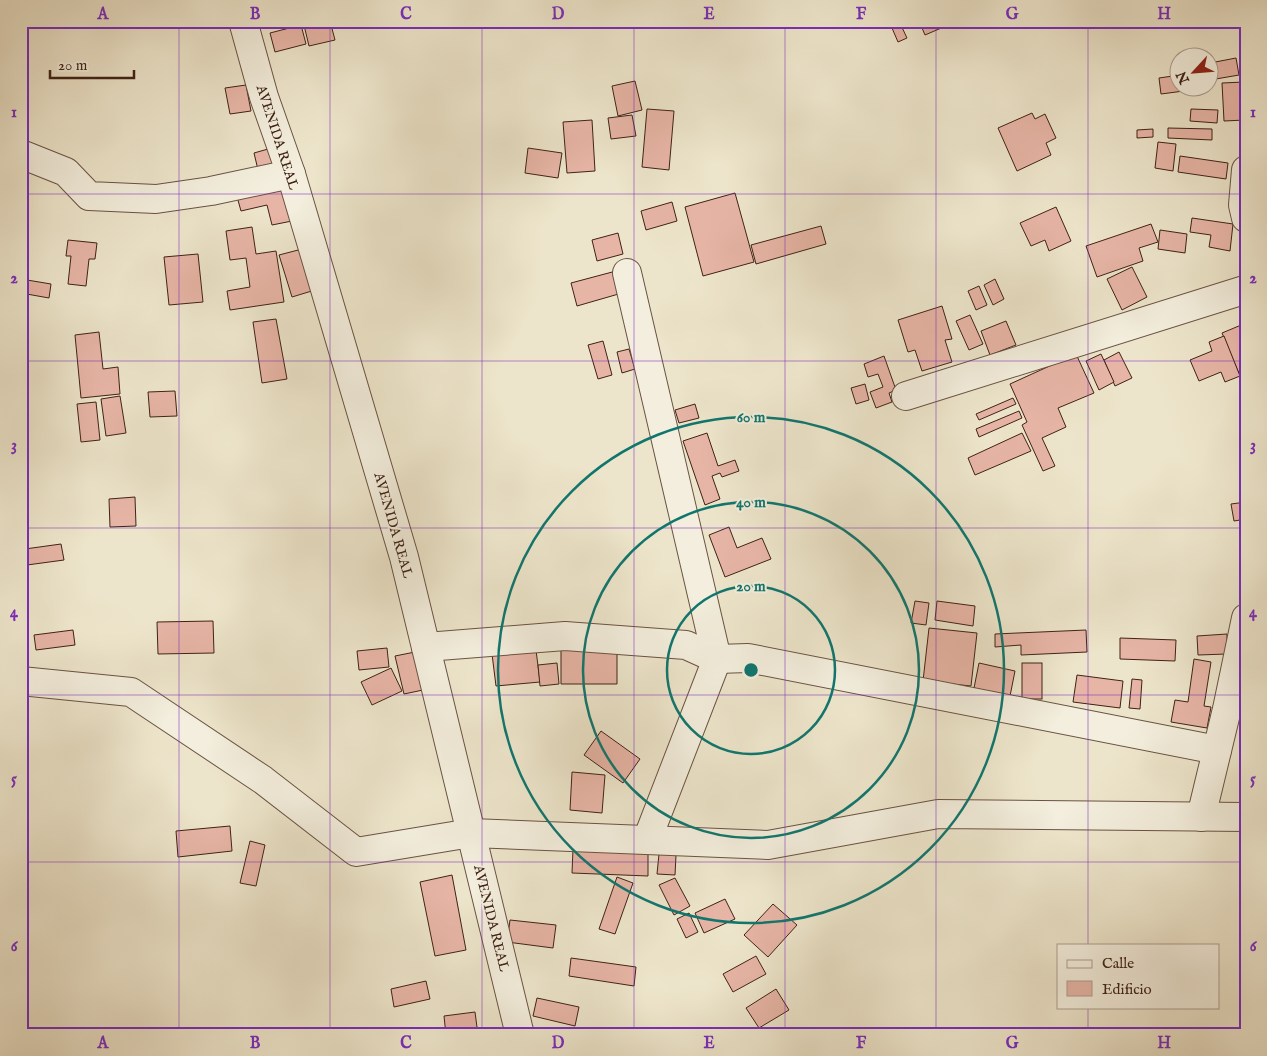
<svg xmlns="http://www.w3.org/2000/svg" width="1267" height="1056" font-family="'IM FELL English',serif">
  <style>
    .building { fill: #e7b5a6; stroke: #3f2216 }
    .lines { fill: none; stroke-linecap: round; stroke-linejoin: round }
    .minor-casing { stroke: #6a5343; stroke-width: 30 }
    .minor { stroke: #f3eedd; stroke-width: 28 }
    .grid { fill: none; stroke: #7b2cbf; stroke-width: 1; stroke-opacity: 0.55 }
    .ring { fill: none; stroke: #0f766e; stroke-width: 2.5 }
    .labels { text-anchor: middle; stroke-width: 4; stroke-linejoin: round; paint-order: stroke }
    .street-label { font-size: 14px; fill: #3f2216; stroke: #f3eedd }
    .centre { fill: #0f766e; stroke: #f3eedd; stroke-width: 2.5 }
    .ring-label { font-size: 15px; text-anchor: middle; font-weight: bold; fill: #0f766e; stroke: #f3eedd; stroke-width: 4; stroke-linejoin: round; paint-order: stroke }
    .neatline { fill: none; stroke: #7b2cbf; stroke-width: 2 }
    .grid-label { font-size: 16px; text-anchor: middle; font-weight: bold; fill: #7b2cbf }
  </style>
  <rect width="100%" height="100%" fill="#ede5cb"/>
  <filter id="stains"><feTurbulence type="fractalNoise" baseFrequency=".004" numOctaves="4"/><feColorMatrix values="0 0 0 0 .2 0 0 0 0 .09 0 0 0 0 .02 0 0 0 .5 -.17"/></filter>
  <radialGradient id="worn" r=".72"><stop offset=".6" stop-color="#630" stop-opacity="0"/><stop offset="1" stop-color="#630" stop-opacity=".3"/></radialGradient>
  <g class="building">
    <polygon points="269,21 289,21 289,23 271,28"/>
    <polygon points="303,21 330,21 335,40 309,46"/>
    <polygon points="889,21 899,21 907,38 898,42"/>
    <polygon points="919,21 944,21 946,26 925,35"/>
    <polygon points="301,25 306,44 275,52 270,33"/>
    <polygon points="1236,58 1239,75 1210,80 1210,63"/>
    <polygon points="1180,75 1180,88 1199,88 1199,89 1161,94 1159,78"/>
    <polygon points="635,81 642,110 618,116 612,86"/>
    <polygon points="1244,82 1245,120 1224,121 1222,83"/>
    <polygon points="246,85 251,111 230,114 225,88"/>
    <polygon points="647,109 674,111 669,170 642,167"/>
    <polygon points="1191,109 1218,110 1217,123 1190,121"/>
    <polygon points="1032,113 1035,119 1045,114 1056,138 1046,143 1051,155 1017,171 998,128"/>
    <polygon points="632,115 636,136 611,139 608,118"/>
    <polygon points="592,120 595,171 567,173 563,122"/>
    <polygon points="1168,128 1212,129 1212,140 1168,138"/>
    <polygon points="1153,129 1153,137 1137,138 1137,130"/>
    <polygon points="1158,142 1176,144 1173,171 1155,168"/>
    <polygon points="275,147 280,168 259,174 254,153"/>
    <polygon points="528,148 562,153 558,178 525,173"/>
    <polygon points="1180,156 1228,163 1226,179 1178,172"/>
    <polygon points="282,182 292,221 272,225 267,205 241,211 236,193"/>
    <polygon points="735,193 754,262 703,276 685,207"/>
    <polygon points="672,202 677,221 646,230 641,211"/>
    <polygon points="1056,207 1071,241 1049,251 1045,240 1031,246 1020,223"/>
    <polygon points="1192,218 1233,224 1230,251 1209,247 1211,235 1190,232"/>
    <polygon points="1151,224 1158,242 1139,248 1143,261 1097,277 1086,246"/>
    <polygon points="821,226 826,244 756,264 751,245"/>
    <polygon points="252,227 256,254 276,251 284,302 230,310 227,291 250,287 246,258 230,260 226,231"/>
    <polygon points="1160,230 1187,234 1185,253 1158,249"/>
    <polygon points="618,233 623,254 597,261 592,240"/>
    <polygon points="68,240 97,243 95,259 89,259 86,286 68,284 71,256 66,256"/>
    <polygon points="302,249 315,290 292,297 279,255"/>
    <polygon points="198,254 203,302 169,305 164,257"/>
    <polygon points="1132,267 1147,297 1122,310 1107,279"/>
    <polygon points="616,271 622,293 577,306 571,283"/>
    <polygon points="21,279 51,284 49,298 21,293"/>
    <polygon points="995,279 1004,299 993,305 984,285"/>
    <polygon points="979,286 987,305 976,310 968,291"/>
    <polygon points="942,306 952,339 945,340 952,362 922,371 915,350 908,352 898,320"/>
    <polygon points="970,315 983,344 969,350 956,321"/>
    <polygon points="276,319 287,379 262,383 253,322"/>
    <polygon points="1006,321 1016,345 990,355 981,331"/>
    <polygon points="1246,323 1246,374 1240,376 1222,333"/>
    <polygon points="99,332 103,369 118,367 120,394 81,398 75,335"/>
    <polygon points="1224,336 1240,376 1225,382 1221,372 1199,381 1190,360 1212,351 1209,342"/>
    <polygon points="603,341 612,375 598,379 588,345"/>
    <polygon points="629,349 635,369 622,373 617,352"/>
    <polygon points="1119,352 1132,378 1115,386 1104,360"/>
    <polygon points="1076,354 1094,393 1058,408 1066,427 1042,438 1055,466 1043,471 1022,425 1027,422 1010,384"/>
    <polygon points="1101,354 1114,382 1099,390 1086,361"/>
    <polygon points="884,356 896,390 889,393 892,402 876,408 870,392 883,387 878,374 868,377 864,364"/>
    <polygon points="865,384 869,400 856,404 851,388"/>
    <polygon points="175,391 177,416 150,417 148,392"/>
    <polygon points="120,396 126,433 106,436 101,399"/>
    <polygon points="1013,398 1016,404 979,420 976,414"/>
    <polygon points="96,402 100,440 81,442 77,404"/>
    <polygon points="695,404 699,418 679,423 675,410"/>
    <polygon points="1019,411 1022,418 979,437 976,429"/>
    <polygon points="707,433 718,466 735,460 739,471 722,477 720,473 712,476 720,499 705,505 683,441"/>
    <polygon points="1022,433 1031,451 975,475 968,458"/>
    <polygon points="135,497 136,526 110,527 109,499"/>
    <polygon points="1246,502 1246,519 1234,521 1231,504"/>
    <polygon points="729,527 737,548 762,538 771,559 725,577 709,535"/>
    <polygon points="61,544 64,560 27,565 25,549"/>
    <polygon points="915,601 929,603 926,625 911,623"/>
    <polygon points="937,601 975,606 973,626 935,620"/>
    <polygon points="213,621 214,653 158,654 157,622"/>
    <polygon points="929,628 977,633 971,686 923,681"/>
    <polygon points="73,630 75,645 36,650 34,635"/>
    <polygon points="1086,630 1087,652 1021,655 1021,645 995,647 995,634"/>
    <polygon points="1227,634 1227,654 1198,655 1197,636"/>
    <polygon points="1120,638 1176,640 1175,661 1120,659"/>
    <polygon points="561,647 617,648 617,684 561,684"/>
    <polygon points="387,648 389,667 359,670 357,651"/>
    <polygon points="536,650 540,682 496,686 492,654"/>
    <polygon points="415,652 423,690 404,694 395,656"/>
    <polygon points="1194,659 1211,662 1204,706 1211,707 1207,728 1171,722 1175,700 1188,702"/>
    <polygon points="557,663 559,684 540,686 538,665"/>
    <polygon points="979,663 1015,671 1010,696 974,688"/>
    <rect x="1022" y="663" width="20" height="36"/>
    <polygon points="391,668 402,691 372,705 361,682"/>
    <polygon points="1077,675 1123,681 1120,708 1073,702"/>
    <polygon points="1132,679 1142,680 1140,709 1129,708"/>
    <polygon points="601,731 640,759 623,783 584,755"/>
    <polygon points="572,772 605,775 602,813 570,810"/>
    <polygon points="230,826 232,851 178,857 176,831"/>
    <polygon points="250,841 265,845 256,886 240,883"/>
    <polygon points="573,849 648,853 648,876 572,873"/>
    <polygon points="659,854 676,855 675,875 657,874"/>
    <polygon points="452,875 466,950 435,956 420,882"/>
    <polygon points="617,877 633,883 615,934 599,929"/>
    <polygon points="675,878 690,906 674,915 659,885"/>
    <polygon points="725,899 735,919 704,933 695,913"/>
    <polygon points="773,904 797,925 768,957 744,935"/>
    <polygon points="689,913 698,932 686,938 677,919"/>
    <polygon points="510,920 556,925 553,948 507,942"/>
    <polygon points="756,956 766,974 733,992 723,974"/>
    <polygon points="571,958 636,967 634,986 569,976"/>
    <polygon points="426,981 430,999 394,1007 391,989"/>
    <polygon points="776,989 789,1010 759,1028 746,1008"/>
    <polygon points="537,998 579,1007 575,1026 533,1016"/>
    <polygon points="475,1012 478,1035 446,1035 444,1016"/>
  </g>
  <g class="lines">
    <g class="minor-casing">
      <g id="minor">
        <polyline points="243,21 264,97 291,174 404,557 520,1035"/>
        <polyline points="21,154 66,172 89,196 156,199 211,191 291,174"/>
        <polyline points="1246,170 1243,205 1246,218"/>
        <polyline points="627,273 717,659 647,840"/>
        <polyline points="906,396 1244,290 1246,291"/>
        <polyline points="426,647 565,636 686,645 717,659 748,658 1217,750"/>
        <polyline points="21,681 131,692 263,780 356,852 471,833 768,845 938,814 1246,817"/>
        <polyline points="1201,817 1227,709 1246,618"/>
      </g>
    </g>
    <use href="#minor" class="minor"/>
  </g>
  <path class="grid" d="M179,21v1014M330,21v1014M482,21v1014M634,21v1014M785,21v1014M936,21v1014M1088,21v924M21,194h1225M21,361h1225M21,528h1225M21,695h1225M21,862h1225M1088,1007v28"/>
  <g class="ring">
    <circle cx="751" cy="670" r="84"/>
    <circle cx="751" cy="670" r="168"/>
    <circle cx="751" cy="670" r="253"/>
  </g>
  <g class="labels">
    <g class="street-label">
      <text transform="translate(278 137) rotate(72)" y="5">AVENIDA REAL</text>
      <text transform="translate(394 525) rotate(74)" y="5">AVENIDA REAL</text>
      <text transform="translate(492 918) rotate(76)" y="5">AVENIDA REAL</text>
    </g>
  </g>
  <circle cx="751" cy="670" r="8" class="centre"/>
  <g class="ring-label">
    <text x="751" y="422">60 m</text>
    <text x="751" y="507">40 m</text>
    <text x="751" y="591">20 m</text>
  </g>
  <rect width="1267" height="1056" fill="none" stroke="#ede5cb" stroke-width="55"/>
  <rect x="1057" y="944" width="162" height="65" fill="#f3eedd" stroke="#ab9c8d"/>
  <rect x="1067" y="960" width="25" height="8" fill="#f3eedd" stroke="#ab9c8d"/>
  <text x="1102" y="968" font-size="15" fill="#3f2216">Calle</text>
  <rect x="1067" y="981" width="25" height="15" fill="#e7b5a6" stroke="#ab9c8d"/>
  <text x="1102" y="994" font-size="15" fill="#3f2216">Edificio</text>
  <g transform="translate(1194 72) rotate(244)"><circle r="24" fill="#f3eedd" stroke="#ab9c8d"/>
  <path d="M0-4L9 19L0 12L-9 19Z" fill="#8f2418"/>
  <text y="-8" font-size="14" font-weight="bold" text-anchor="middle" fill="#3f2216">N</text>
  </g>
  <path d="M50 70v8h84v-8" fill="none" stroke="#3f2216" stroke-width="2.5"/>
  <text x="58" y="70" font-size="15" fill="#3f2216" stroke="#f3eedd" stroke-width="4" paint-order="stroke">20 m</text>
  <rect x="28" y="28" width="1212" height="1000" class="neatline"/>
  <g class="grid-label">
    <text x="103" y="19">A</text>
    <text x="255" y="19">B</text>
    <text x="406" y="19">C</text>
    <text x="558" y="19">D</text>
    <text x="709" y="19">E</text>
    <text x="861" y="19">F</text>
    <text x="1012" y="19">G</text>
    <text x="1164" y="19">H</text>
    <text x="14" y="117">1</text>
    <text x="1253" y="117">1</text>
    <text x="14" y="283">2</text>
    <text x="1253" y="283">2</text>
    <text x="14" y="450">3</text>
    <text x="1253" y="450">3</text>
    <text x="14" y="617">4</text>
    <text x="1253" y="617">4</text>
    <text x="14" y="784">5</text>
    <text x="1253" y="784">5</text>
    <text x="14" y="951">6</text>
    <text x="1253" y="951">6</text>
    <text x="103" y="1048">A</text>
    <text x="255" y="1048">B</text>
    <text x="406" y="1048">C</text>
    <text x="558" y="1048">D</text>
    <text x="709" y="1048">E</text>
    <text x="861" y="1048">F</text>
    <text x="1012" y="1048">G</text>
    <text x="1164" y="1048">H</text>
  </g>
  <rect width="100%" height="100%" filter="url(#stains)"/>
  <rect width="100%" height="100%" fill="url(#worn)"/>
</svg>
